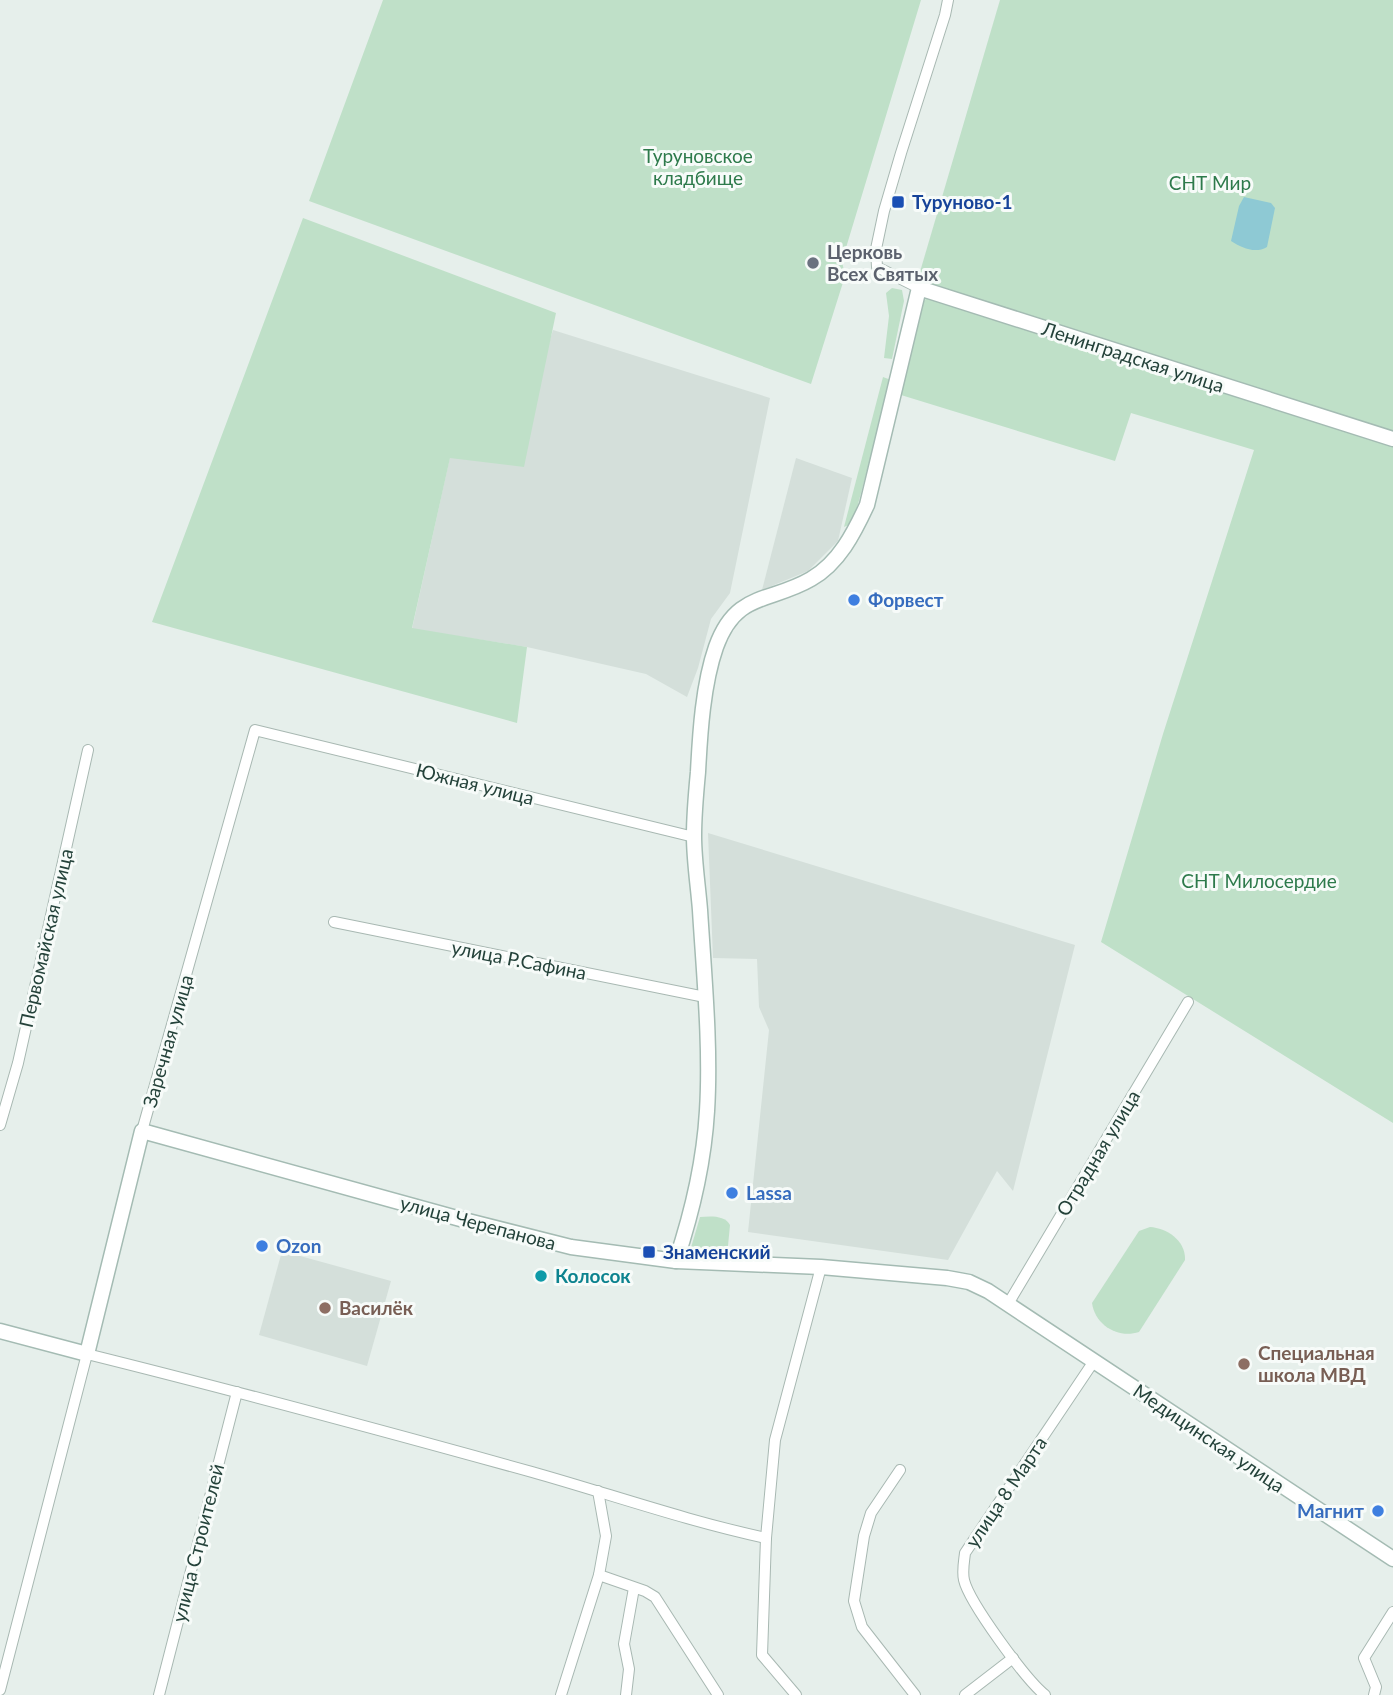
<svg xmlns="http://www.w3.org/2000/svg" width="1393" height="1695" font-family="Lato,sans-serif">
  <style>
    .built { fill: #d4dfda }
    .green { fill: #bfe0c8 }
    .water { fill: #8ec9d4 }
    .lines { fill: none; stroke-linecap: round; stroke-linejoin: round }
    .street-casing { stroke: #a8b8b2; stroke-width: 12 }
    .secondary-casing { stroke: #a4bbb3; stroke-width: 17 }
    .street { stroke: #fff; stroke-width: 10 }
    .secondary { stroke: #fff; stroke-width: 14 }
    .transit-dot { fill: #1a4fb4; stroke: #f7fbf9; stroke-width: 2.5 }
    .worship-dot { fill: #6b7280; stroke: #f7fbf9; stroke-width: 2.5 }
    .shop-dot { fill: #3f7fe0; stroke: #f7fbf9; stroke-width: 2.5 }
    .culture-dot { fill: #0f9aa8; stroke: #f7fbf9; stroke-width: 2.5 }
    .education-dot { fill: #8d6e63; stroke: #f7fbf9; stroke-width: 2.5 }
    .labels { text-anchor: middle; stroke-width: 6; stroke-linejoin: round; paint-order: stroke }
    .park-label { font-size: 19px; fill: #2d7a4b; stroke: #f7fbf9 }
    .transit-label { font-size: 19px; font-weight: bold; fill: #164399; stroke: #f7fbf9; text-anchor: start }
    .worship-label { font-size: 19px; font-weight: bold; fill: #5b616d; stroke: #f7fbf9; text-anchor: start }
    .street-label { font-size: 19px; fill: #24423a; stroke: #f7fbf9 }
    .shop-label { font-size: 19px; font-weight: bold; fill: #366cbe; stroke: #f7fbf9; text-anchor: start }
    .culture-label { font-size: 19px; font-weight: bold; fill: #0d838f; stroke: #f7fbf9; text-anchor: start }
    .education-label { font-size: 19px; font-weight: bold; fill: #785e54; stroke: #f7fbf9; text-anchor: start }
  </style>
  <rect width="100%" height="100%" fill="#e6efeb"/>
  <g class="built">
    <polygon points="553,330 770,398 730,593 711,619 698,668 687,697 646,674 527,647 412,629 450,457 545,356"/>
    <polygon points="796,458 852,478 838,541 808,571 762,590"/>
    <polygon points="708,833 1075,945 1013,1191 997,1171 948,1260 748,1232 769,1030 759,1007 757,959 713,958"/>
    <polygon points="282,1251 391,1281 367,1366 259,1335"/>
  </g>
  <g class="green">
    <polygon points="383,0 921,0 842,261 845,276 811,384 309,201"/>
    <polygon points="1000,0 1393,0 1393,432 917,282"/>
    <polygon points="303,218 556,313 524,467 450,458 412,628 527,647 517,723 152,622"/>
    <polygon points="892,288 902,290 904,301 892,359 884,358 889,316 886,293"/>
    <polygon points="931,295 1393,443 1393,1123 1101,942 1163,734 1254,450 1131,413 1115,461 901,395 922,302"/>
    <polygon points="883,377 891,380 853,523 844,527"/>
    <path d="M700,1217c10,-1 25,-2 30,8l-3,31 -36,-1 -1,-4z"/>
    <path d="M1150,1227c17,1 36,14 35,33l-46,72c-21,7 -44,-7 -47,-29l47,-72z"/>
  </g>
  <path class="water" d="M1244,197l27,6 4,5 -8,39c-12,7 -25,1 -36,-6l8,-35z"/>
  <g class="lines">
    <g class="street-casing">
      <g id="street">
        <polyline points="919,288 877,267 876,249 884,211 901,153 945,15 948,0"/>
        <polyline points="334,922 705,997"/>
        <polyline points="0,1125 18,1063 88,750"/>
        <polyline points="142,1131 255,730 694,837"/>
        <polyline points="1008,1304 1188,1002"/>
        <polyline points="900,1470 871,1513 864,1536 854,1601 862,1627 915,1695"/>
        <polyline points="599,1575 645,1591 655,1597 718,1695"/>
        <path d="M0,1690l87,-336c149,37 297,77 445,118 78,22 155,49 234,66"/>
        <polyline points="159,1695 237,1392"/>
        <polyline points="561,1695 599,1575 606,1536 598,1491"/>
        <polyline points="626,1695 629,1669 624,1644 634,1588"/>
        <polyline points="796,1695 762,1655 766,1538 775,1440 821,1267"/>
        <polyline points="965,1695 1013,1658"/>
        <path d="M1045,1695c-19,-15 -76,-93 -81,-115 -2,-9 0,-18 1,-27l129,-192"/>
        <polyline points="1374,1695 1376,1687 1364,1658 1393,1612"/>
      </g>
    </g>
    <g class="secondary-casing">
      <g id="secondary">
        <path d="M676,1261c16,-48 28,-99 31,-150 4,-64 -3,-136 -7,-201 -2,-25 -6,-50 -6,-74 0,-21 2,-43 4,-64 2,-39 5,-88 18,-125 20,-56 54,-44 95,-68 28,-16 43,-46 56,-74l52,-217 474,151"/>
        <polyline points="0,1331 87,1354 142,1131 464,1220 571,1247 676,1261 821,1267 947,1278 969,1282 988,1291 1393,1559"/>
      </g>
    </g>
    <use href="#street" class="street"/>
    <use href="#secondary" class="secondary"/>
  </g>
  <g class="transit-dot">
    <rect x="891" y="195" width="14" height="14" rx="3.5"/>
    <rect x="642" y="1245" width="14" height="14" rx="3.5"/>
  </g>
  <circle class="worship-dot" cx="813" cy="263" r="7"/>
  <g class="shop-dot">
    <circle cx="854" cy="600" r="7"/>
    <circle cx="732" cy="1193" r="7"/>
    <circle cx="262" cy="1246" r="7"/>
    <circle cx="1378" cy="1511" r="7"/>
  </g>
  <circle class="culture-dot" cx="541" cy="1276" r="7"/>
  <g class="education-dot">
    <circle cx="325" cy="1308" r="7"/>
    <circle cx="1244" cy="1364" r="7"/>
  </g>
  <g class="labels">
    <g class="park-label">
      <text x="698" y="163">Туруновское<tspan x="698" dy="22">кладбище</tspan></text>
      <text x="1210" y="190">СНТ Мир</text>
      <text x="1259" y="888">СНТ Милосердие</text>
    </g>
    <g class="transit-label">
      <text x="912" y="209">Туруново-1</text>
      <text x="663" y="1259">Знаменский</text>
    </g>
    <g class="worship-label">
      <text x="827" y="259">Церковь<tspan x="827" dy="22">Всех Святых</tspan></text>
    </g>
    <g class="street-label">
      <text transform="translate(1133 357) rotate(18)" y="7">Ленинградская улица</text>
      <text transform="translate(475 784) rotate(14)" y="7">Южная улица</text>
      <text transform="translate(46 938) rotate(-77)" y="7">Первомайская улица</text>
      <text transform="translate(519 960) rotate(11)" y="7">улица Р.Сафина</text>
      <text transform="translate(168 1041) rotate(-74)" y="7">Заречная улица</text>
      <text transform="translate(1098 1153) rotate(-59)" y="7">Отрадная улица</text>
      <text transform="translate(478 1223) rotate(15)" y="7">улица Черепанова</text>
      <text transform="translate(1209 1438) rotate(34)" y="7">Медицинская улица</text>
      <text transform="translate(1006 1492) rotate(-56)" y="7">улица 8 Марта</text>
      <text transform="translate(198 1543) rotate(-76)" y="7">улица Строителей</text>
    </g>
    <g class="shop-label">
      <text x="868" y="607">Форвест</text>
      <text x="746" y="1200">Lassa</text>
      <text x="276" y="1253">Ozon</text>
      <text x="1364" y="1518" text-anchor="end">Магнит</text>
    </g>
    <g class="culture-label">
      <text x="555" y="1283">Колосок</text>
    </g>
    <g class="education-label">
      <text x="339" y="1315">Василёк</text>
      <text x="1258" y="1360">Специальная<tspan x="1258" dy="22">школа МВД</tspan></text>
    </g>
  </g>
</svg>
